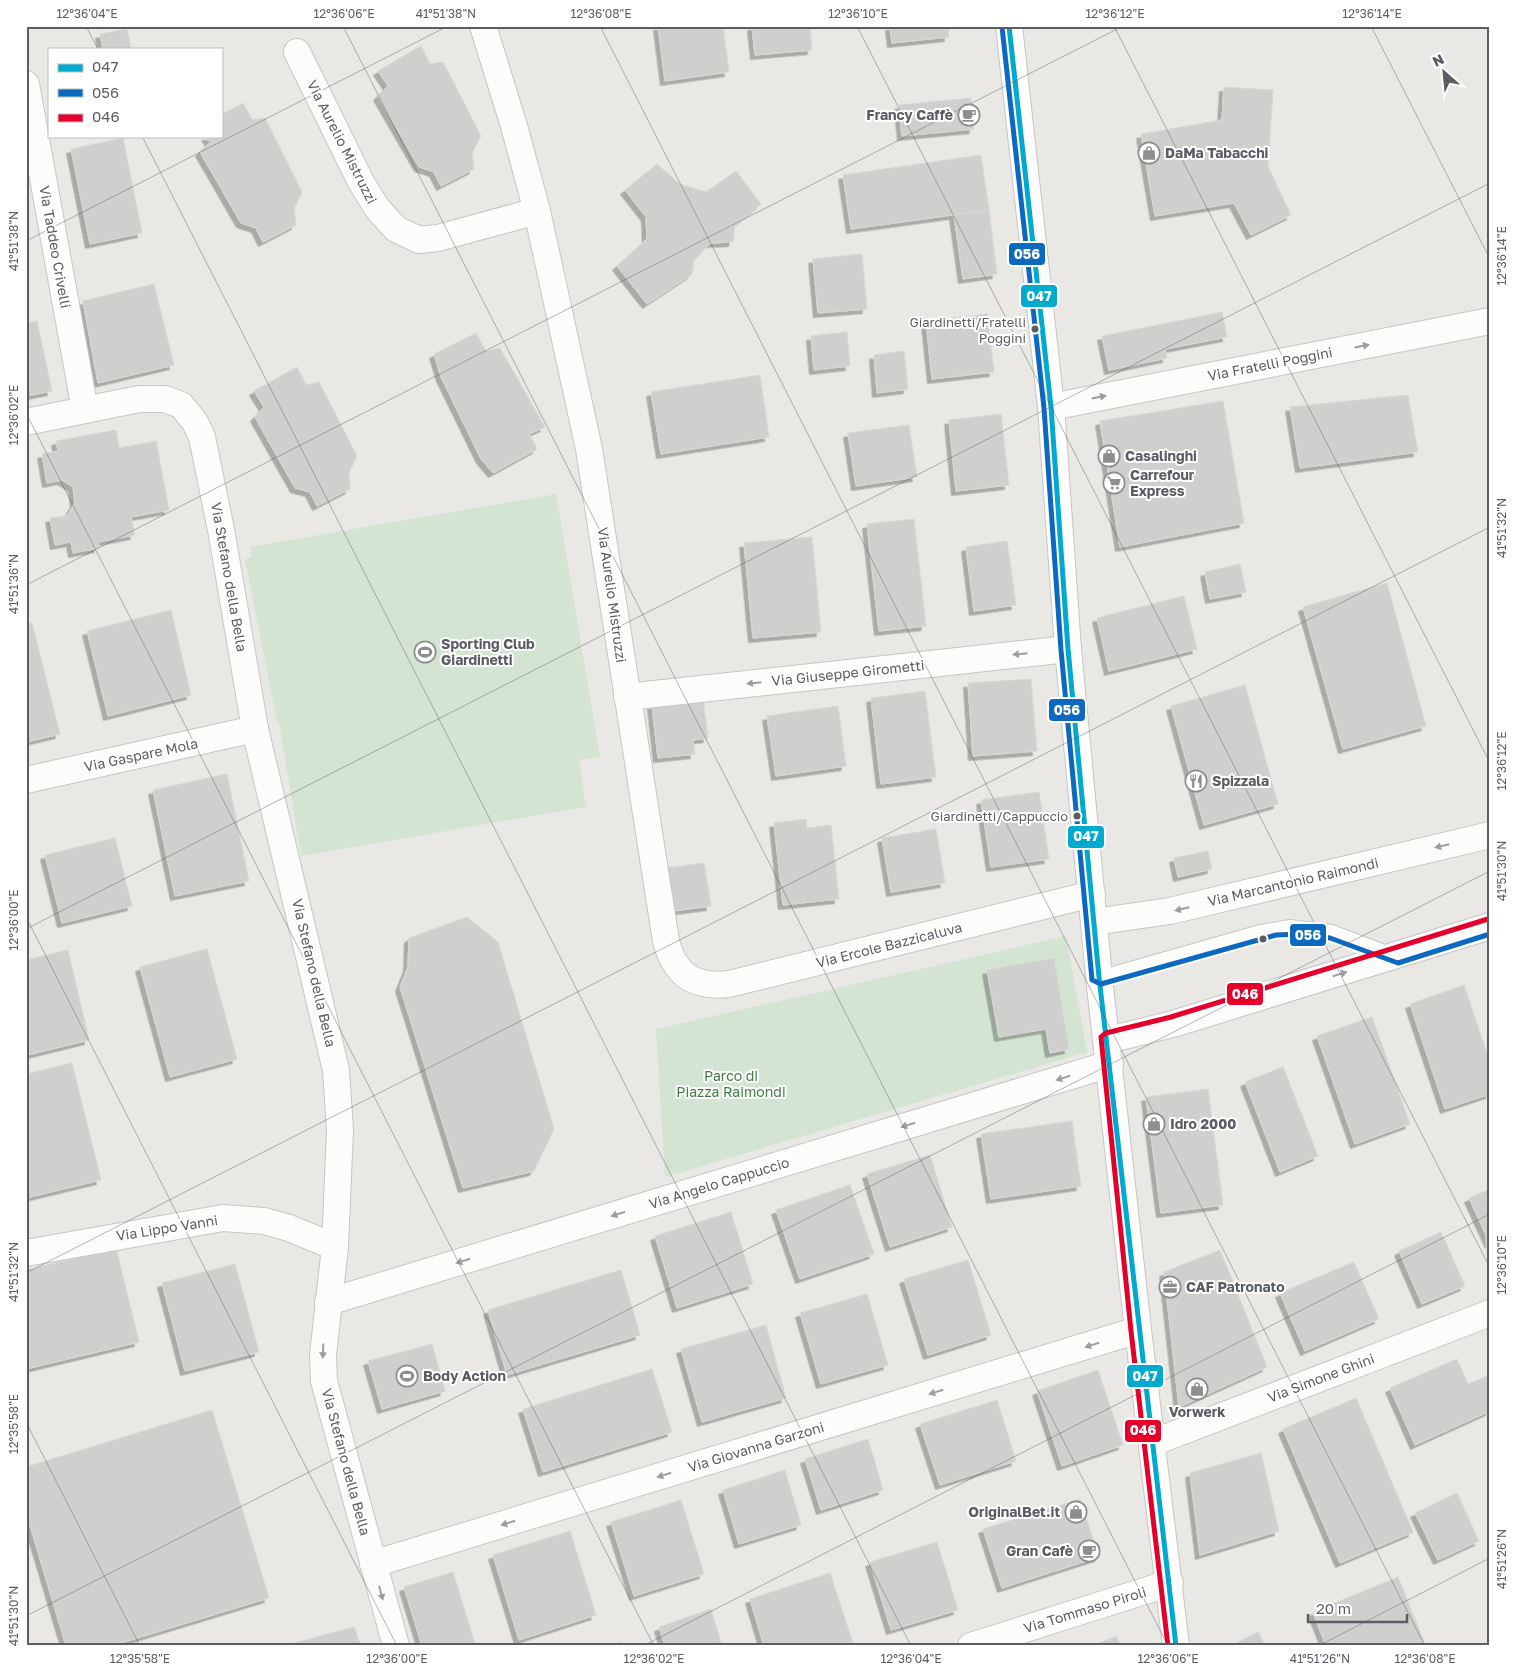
<svg xmlns="http://www.w3.org/2000/svg" width="1516" height="1672" font-family="'Golos Text',sans-serif">
  <style>
    .green { fill: #d3e4d2; fill-rule: evenodd }
    .building { fill: #cfcfcd; stroke: #d8d7d4; filter: url(#shadow) }
    .lines { fill: none; stroke-linecap: round; stroke-linejoin: round }
    .service-casing { stroke: #c6c6c6; stroke-width: 14 }
    .minor-casing { stroke: #c6c6c6; stroke-width: 28 }
    .service { stroke: #fcfcfb; stroke-width: 12 }
    .minor { stroke: #fcfcfb; stroke-width: 26 }
    .bus-1-casing { stroke: #fff; stroke-width: 9 }
    .bus-2-casing { stroke: #fff; stroke-width: 9 }
    .bus-3-casing { stroke: #fff; stroke-width: 9 }
    .bus-1 { stroke: #00a9ce; stroke-width: 5 }
    .bus-2 { stroke: #0c69bf; stroke-width: 5 }
    .bus-3 { stroke: #e4002b; stroke-width: 5 }
    .oneway { fill: #9b9d9f }
    .ticks { fill: none; stroke: #5a5d61; stroke-width: 1; stroke-opacity: 0.45 }
    .bus-dot { fill: #5a5d61; stroke: #fff; stroke-width: 2 }
    .labels { text-anchor: middle; stroke-width: 4; stroke-linejoin: round; paint-order: stroke }
    .bus-label { font-size: 13px; fill: #5a5d61; stroke: #fff; text-anchor: end }
    .poi-label { font-size: 14px; font-weight: bold; fill: #5a5d61; stroke: #fff; text-anchor: start }
    .street-label { font-size: 14px; fill: #5a5d61; stroke: #fff }
    .park-label { font-size: 14px; fill: #3e7c44; stroke: #fff }
    .line-badge { stroke: #fff; stroke-width: 2 }
    .badge-label { font-size: 14px; text-anchor: middle; font-weight: bold; fill: #fff }
    .neatline { fill: none; stroke: #5a5d61; stroke-width: 2 }
    .ticks-label { font-size: 12px; text-anchor: middle; fill: #5a5d61 }
  </style>
  <defs>
    <filter id="shadow"><feDropShadow dx="-4.5" dy="4.5" stdDeviation="0" flood-color="#0004"/></filter>
  </defs>
  <rect width="100%" height="100%" fill="#e9e8e4"/>
  <g class="green">
    <polygon points="556,494 600,757 579,760 586,807 301,856 279,722 277,722 245,559 252,557 250,547"/>
    <path d="M1066,936l21,116 -422,125 -9,-148zM1054,958l15,91 -19,4 -4,-24 -47,8 -11,-67z"/>
  </g>
  <g class="building">
    <polygon points="658,26 723,26 729,72 665,81"/>
    <polygon points="752,26 810,26 812,50 755,55"/>
    <polygon points="890,26 948,26 949,37 892,43"/>
    <polygon points="127,29 131,49 103,49 100,34"/>
    <polygon points="421,46 430,64 443,62 481,136 472,153 474,169 441,186 434,172 419,167 378,96 388,86 378,71"/>
    <polygon points="1224,87 1273,90 1268,167 1291,215 1251,235 1234,203 1155,216 1141,134 1222,120"/>
    <polygon points="971,98 974,129 902,136 899,105"/>
    <polygon points="243,103 252,120 265,118 302,192 294,209 296,225 263,242 256,228 241,223 200,152 210,142 206,136 221,136 221,115"/>
    <polygon points="123,138 142,233 90,244 71,149"/>
    <polygon points="981,155 989,210 851,229 843,175"/>
    <polygon points="657,164 680,184 706,192 736,171 761,204 735,225 733,242 710,243 694,260 692,274 647,304 617,266 647,239 646,217 625,190"/>
    <polygon points="989,210 997,274 963,279 954,215"/>
    <polygon points="862,254 867,309 818,313 813,259"/>
    <polygon points="154,284 174,365 98,383 83,301"/>
    <polygon points="1222,312 1227,337 1165,349 1167,358 1109,370 1102,336"/>
    <polygon points="987,314 994,372 932,379 926,321"/>
    <polygon points="37,321 52,391 26,396 26,323"/>
    <polygon points="847,332 850,366 814,370 811,336"/>
    <polygon points="476,333 486,351 500,348 545,427 529,434 537,449 493,473 481,459 441,377 434,354"/>
    <polygon points="904,351 908,389 877,393 874,355"/>
    <polygon points="297,367 306,385 319,382 357,456 349,473 350,489 317,506 310,492 295,488 255,417 264,407 254,391"/>
    <polygon points="760,375 769,437 661,454 651,392"/>
    <polygon points="1408,395 1418,452 1300,468 1290,407"/>
    <polygon points="1223,401 1244,523 1120,547 1100,421"/>
    <polygon points="1001,414 1009,485 956,491 949,420"/>
    <polygon points="909,425 917,477 856,486 848,433"/>
    <polygon points="116,430 119,448 156,441 169,510 131,517 135,535 98,542 99,548 73,553 71,542 55,545 50,518 67,516 75,503 73,487 62,480 47,483 42,454 58,451 56,441"/>
    <polygon points="914,519 926,626 879,631 867,524"/>
    <polygon points="812,537 821,632 753,638 744,543"/>
    <polygon points="1007,541 1016,605 974,611 966,547"/>
    <polygon points="1240,564 1246,592 1210,599 1205,572"/>
    <polygon points="1387,583 1426,726 1343,749 1303,607"/>
    <polygon points="1184,596 1197,649 1109,671 1097,618"/>
    <polygon points="171,610 191,695 108,716 87,631"/>
    <polygon points="32,623 60,734 26,742 26,624"/>
    <polygon points="1031,679 1037,751 973,756 968,683"/>
    <polygon points="1245,685 1278,804 1204,825 1171,706"/>
    <polygon points="925,691 936,777 881,784 871,698"/>
    <polygon points="703,699 708,738 693,740 695,754 658,758 652,705"/>
    <polygon points="838,706 846,766 776,776 767,716"/>
    <polygon points="227,774 249,881 175,896 153,790"/>
    <polygon points="1039,792 1049,859 991,867 981,800"/>
    <polygon points="806,819 807,828 831,825 839,899 783,905 774,823"/>
    <polygon points="936,829 945,883 891,892 882,838"/>
    <polygon points="115,838 132,906 62,923 45,855"/>
    <polygon points="1208,851 1212,869 1178,877 1174,858"/>
    <polygon points="704,863 711,906 673,911 667,868"/>
    <polygon points="467,917 498,942 554,1129 534,1171 463,1188 400,987 408,967 409,938"/>
    <polygon points="207,949 237,1059 170,1077 140,967"/>
    <polygon points="68,950 89,1040 28,1055 26,960"/>
    <polygon points="1054,958 1069,1049 1050,1053 1046,1029 999,1037 987,970"/>
    <polygon points="1464,985 1490,1063 1490,1094 1445,1109 1410,1004"/>
    <polygon points="1372,1017 1410,1124 1355,1144 1317,1036"/>
    <polygon points="72,1063 101,1180 26,1198 26,1074"/>
    <polygon points="1283,1067 1318,1156 1280,1172 1245,1082"/>
    <polygon points="1208,1089 1223,1205 1161,1213 1146,1097"/>
    <polygon points="1072,1121 1081,1186 991,1199 981,1134"/>
    <polygon points="930,1155 952,1227 890,1247 867,1174"/>
    <polygon points="850,1185 874,1254 800,1279 776,1210"/>
    <polygon points="1490,1189 1490,1244 1469,1198"/>
    <polygon points="731,1212 753,1284 677,1308 655,1236"/>
    <polygon points="1441,1232 1465,1286 1422,1304 1399,1251"/>
    <polygon points="116,1248 139,1342 26,1369 26,1270"/>
    <polygon points="1220,1250 1267,1367 1179,1407 1164,1272"/>
    <polygon points="968,1260 991,1335 928,1355 904,1279"/>
    <polygon points="1354,1262 1379,1319 1305,1351 1280,1293"/>
    <polygon points="235,1264 259,1352 185,1371 162,1283"/>
    <polygon points="621,1270 640,1335 507,1375 488,1310"/>
    <polygon points="867,1294 888,1365 821,1384 800,1313"/>
    <polygon points="766,1325 786,1398 702,1422 681,1349"/>
    <polygon points="432,1344 445,1391 382,1409 368,1361"/>
    <polygon points="1457,1359 1468,1384 1490,1375 1490,1411 1415,1445 1390,1388"/>
    <polygon points="652,1369 672,1432 543,1472 523,1409"/>
    <polygon points="1098,1370 1123,1445 1062,1466 1037,1391"/>
    <polygon points="1356,1398 1413,1532 1340,1563 1283,1429"/>
    <polygon points="997,1400 1016,1461 940,1485 920,1424"/>
    <polygon points="212,1410 269,1598 111,1646 66,1646 26,1512 26,1467"/>
    <polygon points="868,1439 883,1490 821,1510 805,1459"/>
    <polygon points="1261,1453 1279,1531 1200,1555 1190,1473"/>
    <polygon points="785,1470 801,1525 739,1544 723,1490"/>
    <polygon points="1457,1493 1479,1541 1438,1560 1415,1513"/>
    <polygon points="1080,1499 1099,1557 1002,1588 983,1529"/>
    <polygon points="681,1500 704,1574 634,1596 611,1522"/>
    <polygon points="570,1531 596,1615 519,1640 493,1555"/>
    <polygon points="937,1542 958,1610 891,1630 870,1562"/>
    <polygon points="453,1572 475,1644 422,1646 404,1587"/>
    <polygon points="830,1573 853,1643 846,1646 764,1646 750,1599"/>
    <polygon points="1398,1577 1426,1646 1326,1646 1313,1612"/>
    <polygon points="711,1609 722,1646 665,1646 659,1627"/>
    <polygon points="354,1627 361,1646 283,1646"/>
    <polygon points="1258,1632 1265,1646 1231,1646"/>
    <polygon points="1117,1636 1120,1646 1091,1646"/>
    <polygon points="621,1642 622,1646 609,1646"/>
  </g>
  <g class="lines">
    <g class="service-casing">
      <polyline id="service" points="1099,977 1260,931 1290,926 1332,931 1390,953"/>
    </g>
    <g class="minor-casing">
      <g id="minor">
        <path d="M483,26l31,100 23,85 52,238 77,492c9,34 28,47 63,43l363,-90"/>
        <polyline points="1009,26 1051,407 1068,649 1099,977 1138,1330 1176,1646"/>
        <polyline points="297,52 361,182 377,208 396,229 419,240 438,238 537,211"/>
        <polyline points="26,84 85,410"/>
        <polyline points="1051,407 1490,321"/>
        <polyline points="26,422 139,399 165,399 181,405 195,422 202,437 222,535 255,729 336,1070 340,1130 335,1247 323,1355 324,1381 396,1646"/>
        <polyline points="627,697 1068,649"/>
        <polyline points="26,780 255,729"/>
        <polyline points="1094,922 1170,911 1490,835"/>
        <polyline points="1108,1040 1173,1024 1490,926"/>
        <polyline points="26,1253 223,1218 264,1221 289,1228 335,1247"/>
        <polyline points="328,1302 1110,1064"/>
        <polyline points="1152,1443 1490,1313"/>
        <polyline points="373,1564 1138,1330"/>
        <polyline points="971,1646 1170,1583"/>
      </g>
    </g>
    <use href="#service" class="service"/>
    <use href="#minor" class="minor"/>
    <g class="bus-1-casing">
      <polyline id="bus-1" points="1009,26 1051,407 1068,649 1099,977 1176,1646"/>
    </g>
    <g class="bus-2-casing">
      <polyline id="bus-2" points="1002,27 1044,408 1061,650 1092,980 1101,984 1276,935 1303,934 1330,938 1398,963 1490,934"/>
    </g>
    <g class="bus-3-casing">
      <polyline id="bus-3" points="1168,1646 1131,1331 1101,1037 1106,1033 1171,1017 1488,919"/>
    </g>
    <use href="#bus-1" class="bus-1"/>
    <use href="#bus-2" class="bus-2"/>
    <use href="#bus-3" class="bus-3"/>
  </g>
  <defs><path id="oneway-solid" d="M-6-.8H1V-3.2L6.5 0L1 3.2V.8H-6Z" transform="scale(1.25)"/></defs>
  <g class="oneway">
    <use href="#oneway-solid" transform="translate(1362 346) rotate(-11)"/>
    <use href="#oneway-solid" transform="translate(1099 397) rotate(-11)"/>
    <use href="#oneway-solid" transform="translate(1020 654) rotate(174)"/>
    <use href="#oneway-solid" transform="translate(754 683) rotate(174)"/>
    <use href="#oneway-solid" transform="translate(1442 846) rotate(167)"/>
    <use href="#oneway-solid" transform="translate(1182 909) rotate(167)"/>
    <use href="#oneway-solid" transform="translate(1340 974) rotate(-17)"/>
    <use href="#oneway-solid" transform="translate(1063 1078) rotate(163)"/>
    <use href="#oneway-solid" transform="translate(908 1125) rotate(163)"/>
    <use href="#oneway-solid" transform="translate(618 1214) rotate(163)"/>
    <use href="#oneway-solid" transform="translate(463 1261) rotate(163)"/>
    <use href="#oneway-solid" transform="translate(1092 1345) rotate(163)"/>
    <use href="#oneway-solid" transform="translate(323 1351) rotate(92)"/>
    <use href="#oneway-solid" transform="translate(936 1392) rotate(163)"/>
    <use href="#oneway-solid" transform="translate(664 1475) rotate(163)"/>
    <use href="#oneway-solid" transform="translate(508 1523) rotate(163)"/>
    <use href="#oneway-solid" transform="translate(381 1593) rotate(75)"/>
  </g>
  <path class="ticks" d="M86,26l12,23M343,26l825,1620M600,26l825,1620M857,26l633,1242M1114,26l376,737M1371,26l119,233M142,136l769,1510M26,241l422,-215M26,413l628,1233M26,585l1097,-559M26,917l371,729M26,929l1464,-746M26,1273l1464,-746M26,1422l114,224M26,1616l1464,-745M643,1646l847,-432M1318,1646l172,-88"/>
  <defs>
    <g id="cafe-ring" transform="scale(1.125)"><circle r="9.5" fill="#fff" stroke="#8c8e8f" stroke-width="1.5"/><path d="M-5.5-4.5H6V0H3Q3 3.5 0 3.5H-2.5Q-5.5 3.5-5.5 0ZM3-3.2v2h1.7v-2ZM-6 4.5H4V6H-6Z" fill="#8c8e8f"/></g>
    <g id="shop-ring" transform="scale(1.125)"><circle r="9.5" fill="#fff" stroke="#8c8e8f" stroke-width="1.5"/><path d="M-5-2.5h2.3a2.7 3.5 0 0 1 5.4 0H5L5.5 6h-11ZM-1.5-2.5h3a1.5 2.3 0 0 0-3 0Z" fill="#8c8e8f"/></g>
    <g id="supermarket-ring" transform="scale(1.125)"><circle r="9.5" fill="#fff" stroke="#8c8e8f" stroke-width="1.5"/><path d="M-6-5.5h2.5l.6 2H6L4.5 2H-2.5L-4.4-4H-6ZM-1.5 3.2a1.3 1.3 0 1 0 .1 0ZM3 3.2a1.3 1.3 0 1 0 .1 0Z" fill="#8c8e8f"/></g>
    <g id="stadium-ring" transform="scale(1.125)"><circle r="9.5" fill="#fff" stroke="#8c8e8f" stroke-width="1.5"/><path d="M0-5a6.5 5 0 1 0 0 10a6.5 5 0 1 0 0-10ZM-3.5-1.8h7v3.6h-7Z" fill="#8c8e8f"/></g>
    <g id="restaurant-ring" transform="scale(1.125)"><circle r="9.5" fill="#fff" stroke="#8c8e8f" stroke-width="1.5"/><path d="M-5-6h1v4h1v-4h1v4h1v-4h1v5L-1.5 .5V6h-2V.5L-5-1ZM5-6V6H3V1.5H1.5Q1.5-4 5-6Z" fill="#8c8e8f"/></g>
    <g id="office-ring" transform="scale(1.125)"><circle r="9.5" fill="#fff" stroke="#8c8e8f" stroke-width="1.5"/><path d="M-6-3h4V-5.5h4V-3h4V5H-6ZM-1-4.5V-3h2v-1.5ZM-6 0V1H6V0Z" fill="#8c8e8f"/></g>
  </defs>
  <g fill-rule="evenodd">
    <use href="#cafe-ring" x="969" y="115"/>
    <use href="#shop-ring" x="1149" y="153"/>
    <use href="#shop-ring" x="1109" y="456"/>
    <use href="#supermarket-ring" x="1114" y="483"/>
    <use href="#stadium-ring" x="425" y="652"/>
    <use href="#restaurant-ring" x="1196" y="781"/>
    <use href="#shop-ring" x="1154" y="1124"/>
    <use href="#office-ring" x="1170" y="1287"/>
    <use href="#stadium-ring" x="407" y="1376"/>
    <use href="#shop-ring" x="1197" y="1389"/>
    <use href="#shop-ring" x="1076" y="1512"/>
    <use href="#cafe-ring" x="1089" y="1551"/>
  </g>
  <g class="bus-dot">
    <circle cx="1035" cy="329" r="4.5"/>
    <circle cx="1077" cy="816" r="4.5"/>
    <circle cx="1263" cy="939" r="4.5"/>
  </g>
  <g class="labels">
    <g class="bus-label">
      <text x="1026" y="327">Giardinetti/Fratelli<tspan x="1026" dy="16">Poggini</tspan></text>
      <text x="1068" y="821">Giardinetti/Cappuccio</text>
    </g>
    <g class="poi-label">
      <text x="953" y="120" text-anchor="end">Francy Caffè</text>
      <text x="1165" y="158">DaMa Tabacchi</text>
      <text x="1125" y="461">Casalinghi</text>
      <text x="1130" y="480">Carrefour<tspan x="1130" dy="16">Express</tspan></text>
      <text x="441" y="649">Sporting Club<tspan x="441" dy="16">Giardinetti</tspan></text>
      <text x="1212" y="786">Spizzala</text>
      <text x="1170" y="1129">Idro 2000</text>
      <text x="1186" y="1292">CAF Patronato</text>
      <text x="423" y="1381">Body Action</text>
      <text x="1197" y="1417" text-anchor="middle">Vorwerk</text>
      <text x="1060" y="1517" text-anchor="end">OriginalBet.it</text>
      <text x="1073" y="1556" text-anchor="end">Gran Cafè</text>
    </g>
    <g class="street-label">
      <text transform="translate(342 142) rotate(63)" y="5">Via Aurelio Mistruzzi</text>
      <text transform="translate(55 247) rotate(80)" y="5">Via Taddeo Crivelli</text>
      <text transform="translate(1270 364) rotate(-11)" y="5">Via Fratelli Poggini</text>
      <text transform="translate(229 577) rotate(80)" y="5">Via Stefano della Bella</text>
      <text transform="translate(612 595) rotate(82)" y="5">Via Aurelio Mistruzzi</text>
      <text transform="translate(848 673) rotate(-6)" y="5">Via Giuseppe Girometti</text>
      <text transform="translate(141 755) rotate(-12)" y="5">Via Gaspare Mola</text>
      <text transform="translate(1293 882) rotate(-13)" y="5">Via Marcantonio Raimondi</text>
      <text transform="translate(889 945) rotate(-14)" y="5">Via Ercole Bazzicaluva</text>
      <text transform="translate(314 973) rotate(77)" y="5">Via Stefano della Bella</text>
      <text transform="translate(719 1183) rotate(-17)" y="5">Via Angelo Cappuccio</text>
      <text transform="translate(167 1228) rotate(-9)" y="5">Via Lippo Vanni</text>
      <text transform="translate(1321 1378) rotate(-21)" y="5">Via Simone Ghini</text>
      <text transform="translate(756 1447) rotate(-17)" y="5">Via Giovanna Garzoni</text>
      <text transform="translate(346 1462) rotate(75)" y="5">Via Stefano della Bella</text>
      <text transform="translate(1085 1610) rotate(-17)" y="5">Via Tommaso Piroli</text>
    </g>
    <g class="park-label">
      <text x="731" y="1081">Parco di<tspan x="731" dy="16">Piazza Raimondi</tspan></text>
    </g>
  </g>
  <g class="line-badge">
    <rect x="1008" y="242" width="38" height="24" rx="5" fill="#0c69bf"/>
    <rect x="1020" y="284" width="38" height="24" rx="5" fill="#00a9ce"/>
    <rect x="1048" y="698" width="38" height="24" rx="5" fill="#0c69bf"/>
    <rect x="1067" y="825" width="38" height="24" rx="5" fill="#00a9ce"/>
    <rect x="1289" y="923" width="38" height="24" rx="5" fill="#0c69bf"/>
    <rect x="1226" y="982" width="38" height="24" rx="5" fill="#e4002b"/>
    <rect x="1126" y="1364" width="38" height="24" rx="5" fill="#00a9ce"/>
    <rect x="1124" y="1419" width="38" height="24" rx="5" fill="#e4002b"/>
  </g>
  <g class="badge-label">
    <text x="1027" y="259">056</text>
    <text x="1039" y="301">047</text>
    <text x="1067" y="715">056</text>
    <text x="1086" y="841">047</text>
    <text x="1308" y="940">056</text>
    <text x="1245" y="999">046</text>
    <text x="1145" y="1381">047</text>
    <text x="1143" y="1435">046</text>
  </g>
  <rect width="1516" height="1672" fill="none" stroke="#ffffff" stroke-width="55"/>
  <rect x="48" y="48" width="175" height="90" fill="#ffffff" stroke="#bdbec0"/>
  <rect x="58" y="64" width="25" height="8" fill="#00a9ce" stroke="#bdbec0"/>
  <text x="92" y="72" font-size="15" fill="#5a5d61">047</text>
  <rect x="58" y="89" width="25" height="8" fill="#0c69bf" stroke="#bdbec0"/>
  <text x="92" y="98" font-size="15" fill="#5a5d61">056</text>
  <rect x="58" y="114" width="25" height="8" fill="#e4002b" stroke="#bdbec0"/>
  <text x="92" y="122" font-size="15" fill="#5a5d61">046</text>
  <g transform="translate(1444 72) rotate(333)" stroke="#ffffff" stroke-width="4" paint-order="stroke">
  <path d="M0-4L9 19L0 12L-9 19Z" fill="#5a5d61"/>
  <text y="-8" font-size="14" font-weight="bold" text-anchor="middle" fill="#5a5d61">N</text>
  </g>
  <path d="M1308 1614v8h99v-8" fill="none" stroke="#5a5d61" stroke-width="2.5"/>
  <text x="1316" y="1614" font-size="15" fill="#5a5d61" stroke="#ffffff" stroke-width="4" paint-order="stroke">20 m</text>
  <rect x="28" y="28" width="1460" height="1616" class="neatline"/>
  <g class="ticks-label">
    <text x="87" y="18">12°36'04"E</text>
    <text x="344" y="18">12°36'06"E</text>
    <text x="446" y="18">41°51'38"N</text>
    <text x="601" y="18">12°36'08"E</text>
    <text x="858" y="18">12°36'10"E</text>
    <text x="1115" y="18">12°36'12"E</text>
    <text x="1372" y="18">12°36'14"E</text>
    <text transform="translate(14 241) rotate(-90)" y="4">41°51'38"N</text>
    <text transform="translate(1502 256) rotate(-90)" y="4">12°36'14"E</text>
    <text transform="translate(14 415) rotate(-90)" y="4">12°36'02"E</text>
    <text transform="translate(1502 528) rotate(-90)" y="4">41°51'32"N</text>
    <text transform="translate(14 584) rotate(-90)" y="4">41°51'36"N</text>
    <text transform="translate(1502 761) rotate(-90)" y="4">12°36'12"E</text>
    <text transform="translate(1502 871) rotate(-90)" y="4">41°51'30"N</text>
    <text transform="translate(14 920) rotate(-90)" y="4">12°36'00"E</text>
    <text transform="translate(1502 1265) rotate(-90)" y="4">12°36'10"E</text>
    <text transform="translate(14 1272) rotate(-90)" y="4">41°51'32"N</text>
    <text transform="translate(14 1424) rotate(-90)" y="4">12°35'58"E</text>
    <text transform="translate(1502 1559) rotate(-90)" y="4">41°51'26"N</text>
    <text transform="translate(14 1616) rotate(-90)" y="4">41°51'30"N</text>
    <text x="140" y="1663">12°35'58"E</text>
    <text x="397" y="1663">12°36'00"E</text>
    <text x="654" y="1663">12°36'02"E</text>
    <text x="911" y="1663">12°36'04"E</text>
    <text x="1168" y="1663">12°36'06"E</text>
    <text x="1320" y="1663">41°51'26"N</text>
    <text x="1425" y="1663">12°36'08"E</text>
  </g>
</svg>
